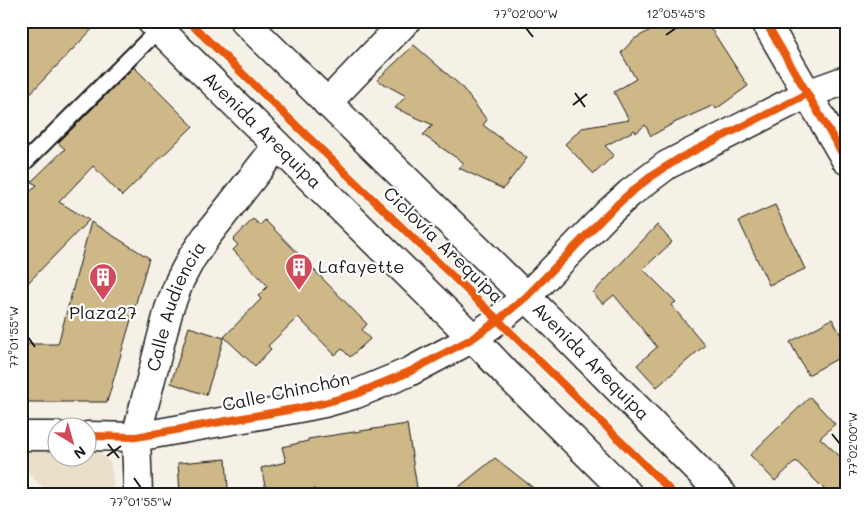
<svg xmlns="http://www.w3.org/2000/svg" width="867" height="515" font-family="Mali,sans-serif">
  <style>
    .built { fill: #eae0ca }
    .building { fill: #cfb887; stroke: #1c1c1c }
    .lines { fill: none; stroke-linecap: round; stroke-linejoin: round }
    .service-casing { stroke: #1c1c1c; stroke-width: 19 }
    .minor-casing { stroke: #1c1c1c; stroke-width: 31 }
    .tertiary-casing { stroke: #1c1c1c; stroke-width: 31 }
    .secondary-casing { stroke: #1c1c1c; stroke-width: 31 }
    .service { stroke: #fff; stroke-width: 15 }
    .minor { stroke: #fff; stroke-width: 28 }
    .tertiary { stroke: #fff; stroke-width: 28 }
    .secondary { stroke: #fff; stroke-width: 28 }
    .cycleway-casing { stroke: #fff; stroke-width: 11 }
    .cycleway { stroke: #e8590c; stroke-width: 8 }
    .ticks { fill: none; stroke: #1c1c1c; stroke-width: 2 }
    .labels { text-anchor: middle; stroke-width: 4.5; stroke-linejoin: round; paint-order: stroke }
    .street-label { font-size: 18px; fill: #1c1c1c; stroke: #fff }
    .poi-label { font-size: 18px; fill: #1c1c1c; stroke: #fff; text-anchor: start }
    .neatline { fill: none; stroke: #1c1c1c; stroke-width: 2 }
    .ticks-label { font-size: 12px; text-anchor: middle; fill: #1c1c1c }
  </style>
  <rect width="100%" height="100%" fill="#f5f1e7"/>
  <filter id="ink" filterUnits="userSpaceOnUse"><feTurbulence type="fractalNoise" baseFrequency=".02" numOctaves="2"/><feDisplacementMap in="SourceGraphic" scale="10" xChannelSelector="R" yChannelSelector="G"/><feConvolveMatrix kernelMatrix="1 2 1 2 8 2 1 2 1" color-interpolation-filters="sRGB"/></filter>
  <g filter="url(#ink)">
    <polygon class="built" points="21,449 57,450 58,458 88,458 88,451 97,451 110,462 115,494 49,494 21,465"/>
    <g class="building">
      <polygon points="21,21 100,21 21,103"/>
      <polygon points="667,21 706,21 748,86 716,109 714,105 674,123 651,136 645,125 636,133 635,130 605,146 614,155 594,174 565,144 582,128 629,120 614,92 636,79 621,53 634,39"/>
      <polygon points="414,45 461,86 487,120 483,125 527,158 503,189 459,168 464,163 423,135 433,125 395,108 406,96 377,80"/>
      <polygon points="134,67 193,126 122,196 93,166 59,202 89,220 21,290 21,201 37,185 31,182 65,149 58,143"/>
      <polygon points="775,205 805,269 769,285 739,221"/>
      <polygon points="253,219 260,225 265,220 367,324 362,330 370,339 350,357 342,349 335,355 298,317 268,346 271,349 255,366 224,337 261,299 258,296 268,286 233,250 238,245 233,240"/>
      <polygon points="91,222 149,258 107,402 21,402 21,344 58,344"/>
      <polygon points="657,225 672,242 643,269 676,302 671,305 705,345 657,387 637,365 657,347 614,295 603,304 593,293"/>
      <polygon points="832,319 846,344 846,354 808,375 790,342"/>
      <polygon points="189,327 224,338 206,395 171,383"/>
      <polygon points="810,397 835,424 820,438 846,462 846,494 829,494 796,461 775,481 750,455"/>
      <polygon points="407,424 418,494 316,494 315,489 293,494 267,494 261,468 286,462 282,447 308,441 308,439"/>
      <polygon points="495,458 541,494 450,494"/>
      <polygon points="226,459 228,489 180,493 178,463"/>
    </g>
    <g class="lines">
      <g class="service-casing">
        <polyline id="service" points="21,166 159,29"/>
      </g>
      <g class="minor-casing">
        <g id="minor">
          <polyline points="327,103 406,21"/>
          <polyline points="21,436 58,436"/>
          <polyline points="88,436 136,437 294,409 324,403 356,394 409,372 473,338 498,320 526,297 608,213 630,193 667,165 807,94 846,80"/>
          <path id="s1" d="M138,494l-2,-57 33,-128 11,-29 11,-21 15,-22 71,-91"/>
        </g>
      </g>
      <g class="tertiary-casing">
        <polyline id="tertiary" points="765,21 846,160"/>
      </g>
      <g class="secondary-casing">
        <g id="secondary">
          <path id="s2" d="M151,21l322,317 35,37 120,119"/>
          <path id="s3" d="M244,21l313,306 165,167"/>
        </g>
      </g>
      <use href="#service" class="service"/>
      <use href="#minor" class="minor"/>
      <use href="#tertiary" class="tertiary"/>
      <use href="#secondary" class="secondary"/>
      <g class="cycleway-casing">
        <g id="cycleway">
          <polyline points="188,21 498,320 674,494"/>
          <polyline points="765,21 846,160"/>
          <polyline points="88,436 136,437 294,409 324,403 356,394 409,372 473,338 498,320 526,297 608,213 630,193 653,175 680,158 807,94"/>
        </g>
      </g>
      <use href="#cycleway" class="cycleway"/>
    </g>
  </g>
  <path class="ticks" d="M526,28l7,9M666,35l10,-7M575,93l10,14M573,105l14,-11M28,337l7,10M832,434l8,10M108,444l11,14M107,456l14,-10M134,478l7,10"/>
  <defs>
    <g id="building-pin" transform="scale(1.4375)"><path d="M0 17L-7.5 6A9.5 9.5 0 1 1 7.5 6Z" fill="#d1495b" stroke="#fff"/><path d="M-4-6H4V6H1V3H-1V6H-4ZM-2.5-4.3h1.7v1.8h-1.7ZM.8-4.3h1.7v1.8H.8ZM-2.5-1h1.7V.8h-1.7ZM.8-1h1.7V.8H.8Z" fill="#fff"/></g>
  </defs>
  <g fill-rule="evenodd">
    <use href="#building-pin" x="299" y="267"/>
    <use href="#building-pin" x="103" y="277"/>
  </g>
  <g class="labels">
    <g class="street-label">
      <text dy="6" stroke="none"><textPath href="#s2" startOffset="156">Avenida Arequipa</textPath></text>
      <text transform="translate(443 245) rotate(44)" y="6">Ciclovía Arequipa</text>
      <text dy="6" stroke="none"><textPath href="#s1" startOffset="194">Calle Audiencia</textPath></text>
      <text dy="6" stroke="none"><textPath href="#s3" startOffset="486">Avenida Arequipa</textPath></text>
      <text transform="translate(286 392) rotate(-12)" y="6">Calle Chinchón</text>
    </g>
    <g class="poi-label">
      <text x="318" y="273">Lafayette</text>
      <text x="103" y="319" text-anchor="middle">Plaza27</text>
    </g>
  </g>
  <rect width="867" height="515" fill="none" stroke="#fff" stroke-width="55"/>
  <g transform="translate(72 442) rotate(143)"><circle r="24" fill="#ffffff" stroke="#a4a4a4"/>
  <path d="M0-4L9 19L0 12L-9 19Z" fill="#d1495b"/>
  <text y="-8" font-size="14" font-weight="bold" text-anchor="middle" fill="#1c1c1c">N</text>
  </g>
  <rect x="28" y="28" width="812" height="460" class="neatline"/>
  <g class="ticks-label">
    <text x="526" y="18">77°02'00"W</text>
    <text x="676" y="18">12°05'45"S</text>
    <text transform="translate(14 337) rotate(-90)" y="4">77°01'55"W</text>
    <text transform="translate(853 444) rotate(-90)" y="4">77°02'00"W</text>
    <text x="141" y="506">77°01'55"W</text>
  </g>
</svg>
